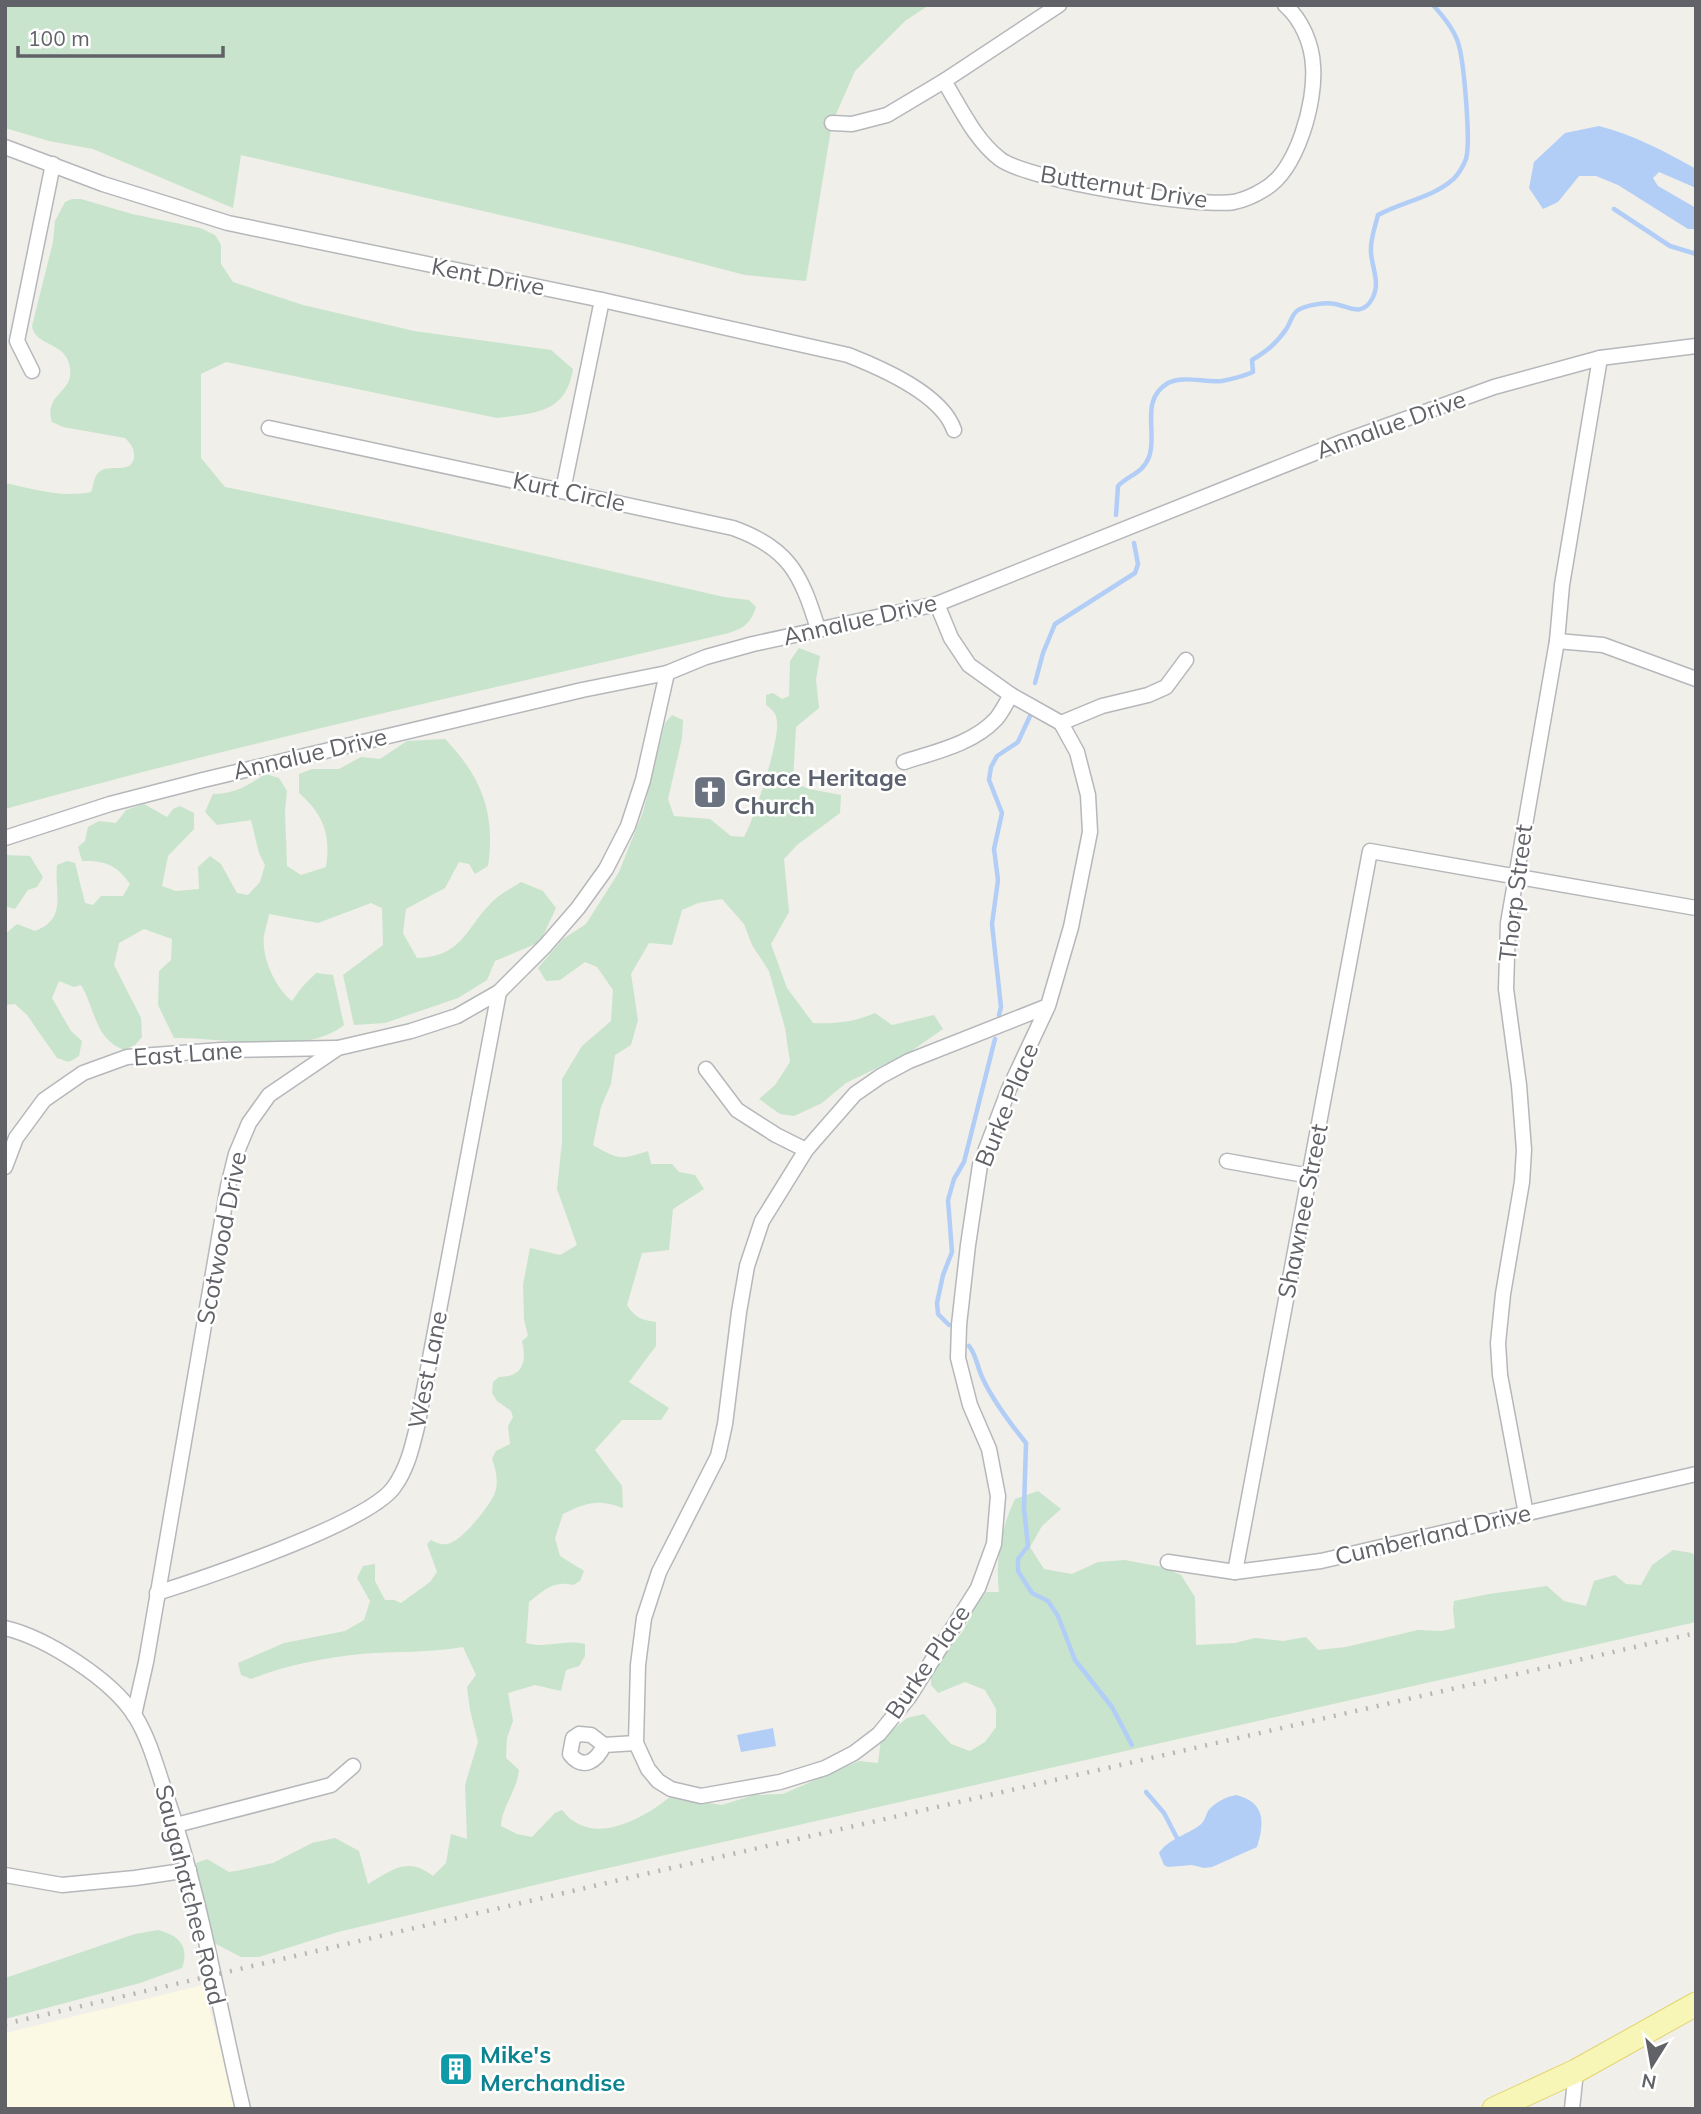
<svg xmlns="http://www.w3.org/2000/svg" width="1701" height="2114" font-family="Mulish,sans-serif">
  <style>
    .commercial { fill: #fbf9e3 }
    .green { fill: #c8e4cc }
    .water { fill: #b2cef7 }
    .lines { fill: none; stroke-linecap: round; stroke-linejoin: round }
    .stream { stroke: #b2cef7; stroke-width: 4.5 }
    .street-casing { stroke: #b5b7bb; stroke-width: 17 }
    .primary-casing { stroke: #e3d46e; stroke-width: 25 }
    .street { stroke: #fff; stroke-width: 14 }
    .primary { stroke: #f7f6b7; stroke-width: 23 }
    .rail { stroke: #b6b6b7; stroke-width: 4.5; stroke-dasharray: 2 9; stroke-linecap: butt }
    .labels { text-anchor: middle; stroke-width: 5; stroke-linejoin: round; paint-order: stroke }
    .street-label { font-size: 24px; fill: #606267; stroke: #fff }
    .worship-label { font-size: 24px; font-weight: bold; fill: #5b616d; stroke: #fff; text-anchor: start }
    .culture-label { font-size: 24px; font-weight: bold; fill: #0d838f; stroke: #fff; text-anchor: start }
  </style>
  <rect width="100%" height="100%" fill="#f0efe9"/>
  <polygon class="commercial" points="203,1985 237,2109 5,2109 5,2033"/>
  <g class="green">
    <polygon points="5,5 929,5 905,21 855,71 832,123 806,281 745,275 634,246 241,155 233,208 93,149 49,141 5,128"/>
    <path d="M72,199h9l51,15 68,14 15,7 6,10v19l12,18 70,23 111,26 137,19 22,19c-7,45 -39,44 -76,49l-271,-56 -25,12v84l24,29 171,35 328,75 25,3 7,7c-5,16 -12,21 -27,26 -242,57 -484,109 -724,176v-326c28,6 58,15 86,9 3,-7 2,-14 8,-20 10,-9 32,3 35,-14 1,-9 -3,-14 -9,-20l-62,-11 -11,-5c-9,-28 22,-29 18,-54 -3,-27 -35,-21 -38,-42l21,-84 2,-21 10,-19z"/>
    <path d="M799,648l21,8 -4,24 3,28 -23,19 -3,55 16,7 32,6 -1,18 -43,32 -13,14 5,53 -18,32 16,44 26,35c23,1 41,-1 62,-10l17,12 42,-10 9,14 -33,23 -64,31 -24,20 -28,13 -14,-2 -21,-15 16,-14 15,-23 -5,-34 -16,-57 -17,-26 -8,-21 -22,-25 -24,4 -16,7 -10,35 -23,-2 -18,31 7,46 -7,25 -16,10 -4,29 -10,23 -8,38c26,15 27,15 55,6l3,13h21l7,8 16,3 9,14 -31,20 -4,41 -27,3 -15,52c8,13 15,15 29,17v24l-27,36 40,26 -8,12h-39l-27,30 27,36 1,22c-25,-9 -36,-6 -60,6l-8,24 5,18 24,15 -4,10 -7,4c-20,-5 -29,5 -44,17l-3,41c22,6 36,-4 59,1v12l-6,10 -13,4 -5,21 -26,-6 -27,8 5,28 -6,17 -1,20 13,12c-2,21 -17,36 -18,56l16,8 15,3 23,-24 7,-3c29,38 79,10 108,-13l52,8 32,-10 29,-1 76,-33 19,2 3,-24 26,-21 17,-4 27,30 19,7 15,-9 11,-15v-18l-11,-19 -20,-8 -27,11 -7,-8v-13l32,-41 12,-24 11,-15h13c-4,-32 2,-64 16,-93l23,-8 23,18 -19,17 -12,21 14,22 28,5 26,-12 27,-2 37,7 19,8 14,22 1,48 39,-2 20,-5 28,3 23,-4 12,13 28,-3 72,-17 24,1 13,-3 -2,-18 1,-9 35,-7 58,-8 17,15 22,5 8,-25 21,-6 11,9 15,1 11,-20 21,-15 19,3 4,4v65l-1119,253 -239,57 -79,25h-18l-27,-14 -7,-14 -11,-51v-15l11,-4 22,13 7,-1 37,-8 39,-20 23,-5 24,13 9,33c25,-14 39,-28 65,-8l13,-13 5,-29 16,5 -2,-54 13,-43 -8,-32 -3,-23 9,-12 -13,-28c-34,6 -68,4 -102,7 -38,4 -75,11 -110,25l-10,-4 -3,-12 46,-20 61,-12 19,-11 6,-19 -13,-23 6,-12 12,-2v17l10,19h9l7,3 29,-21 7,-10 -10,-28 4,-4c5,3 10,5 16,4 14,-2 39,-34 46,-47 7,-12 3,-27 -1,-38l4,-8 14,-7 -2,-18 5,-9 -2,-6 -14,-10 -5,-8 1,-11 6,-5c24,0 28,-15 23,-36l6,-5 -4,-17 -1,-34 7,-37 30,7 17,-10 -20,-56 5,-47v-63l20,-33 29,-25 2,-31 -16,-23 -12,-5 -25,18 -14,1 -8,-13 25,-29 23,-15 33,-52 24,-60 22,-89 7,-8 11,5 -1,18 -14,61 6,17 36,3 21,17 13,1c10,-17 35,-95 33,-114 0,-9 -4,-13 -11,-18v-10l7,-2 9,6 7,-3 1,-35z"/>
    <path d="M445,739c36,37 51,74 43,127l-13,8 -6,-10 -10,-2 -14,26 -39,21 -3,24 14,25c46,-1 49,-31 76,-57 8,-8 19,-13 28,-19l22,9 13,17 -16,34 -45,19 -8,19 -29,18 -73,25 -31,2 -11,-50 40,-30 -1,-37 -11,-5 -53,20 -49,-9c-1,7 -4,15 -5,22 -3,21 12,53 28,65l10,-14 14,-14 17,2 11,50c-40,32 -120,12 -170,13l-16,-33 1,-34 12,-11 1,-21 -28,-10 -25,14 -5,22 27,53 1,19 -7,8 -11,5c-30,-12 -28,-40 -43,-65l-7,2 -15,-6 -7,17 19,33 11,10 -3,15 -10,6 -12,-4 -30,-43 -12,-11 -10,1v-71l12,-10 18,7c33,-12 19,-38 22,-66l10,-4 8,2 10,40 8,2 8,-9h22l7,-12c-13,-19 -25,-24 -48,-23l-4,-14 7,-6 3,-14 11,-6 17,2 10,-13 18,-6 23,13 6,-8 7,-3 14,7v16l-26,27 -6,30 14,5 23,-2 -1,-22 12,-11 11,8 16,29 11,2 12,-13 5,-17 -6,-12 -8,-33 -34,5 -12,-13 8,-18c21,0 35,-8 52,-20l14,4 8,13 -2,20 2,55 14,9 25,-8c5,-32 -2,-52 -27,-74v-19l13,-5h27l22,-12 19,2 27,-18z"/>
    <polygon points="5,855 30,856 43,877 37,887 28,890 15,909 5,906"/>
    <path d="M158,1930c20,5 32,16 24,38l-42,15 -135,36v-41l130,-44z"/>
  </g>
  <g class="water">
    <path d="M1599,126c35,9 65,25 97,43v19l-37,-16 -6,6 5,8 38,22v21h-8l-70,-44 -22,-9h-17l-21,26 -15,7 -14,-21 5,-26 31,-29z"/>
    <polygon points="773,1728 776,1746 741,1752 737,1735"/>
    <path d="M1236,1795c29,7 29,27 21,52l-45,20 -8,1 -12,-3 -24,2 -4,-2 -5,-12c9,-14 28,-18 41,-28 5,-4 5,-8 8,-14 7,-9 18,-14 28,-16z"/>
  </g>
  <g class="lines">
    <g class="stream">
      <polyline points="1614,209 1670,246 1696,254"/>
      <path d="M1116,515l2,-29c11,-11 25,-13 31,-29 9,-24 -10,-57 19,-74 16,-8 37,0 54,-2 10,-2 22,-5 31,-9l-1,-12c15,-9 25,-17 35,-32 4,-7 5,-14 11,-18 9,-5 27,-8 37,-6 15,3 27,13 37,-5 9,-16 0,-30 -1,-47 -1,-12 4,-25 7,-37 23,-13 53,-17 73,-34 6,-4 13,-16 15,-22 5,-16 -2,-95 -7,-113 -3,-14 -16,-30 -26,-41"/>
      <polyline points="1035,683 1043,653 1055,624 1135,573 1138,564 1134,543"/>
      <polyline points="999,1015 1001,1007 992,924 998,880 994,849 1002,813 989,780 991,767 997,756 1018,742 1030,716"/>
      <polyline points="949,1325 938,1314 937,1303 943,1275 952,1252 948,1200 954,1179 964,1162 995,1039"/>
      <path d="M969,1346c7,8 8,20 13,31 11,24 27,45 44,66l-2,65 4,38 -10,13v12l14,22 16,8 10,15 17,44 37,47 20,38"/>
      <polyline points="1146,1792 1164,1813 1177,1838"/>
    </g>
    <g class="street-casing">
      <g id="street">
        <path d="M944,81c16,26 31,59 56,78 27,21 198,49 234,43 9,-2 21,-7 29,-12 34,-18 53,-88 50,-124 -1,-22 -11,-46 -28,-61"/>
        <polyline points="832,123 852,124 887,115 944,81 1059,5"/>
        <path d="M5,147l98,37 125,39 374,77 246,55c33,13 94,39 106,75"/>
        <polyline points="32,371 17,341 53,164"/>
        <path d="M269,428l464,100c56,20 68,46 85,101"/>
        <polyline points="563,490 602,300"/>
        <polyline points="937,604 951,638 969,665 1011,695 1061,723 1077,752 1088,795 1090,832 1071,927 1048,1006 909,1061 881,1076 855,1094 806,1150 762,1221 747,1266 739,1312 725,1424 718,1456 659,1572 644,1618 638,1665 636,1743 648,1769 658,1781 671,1789 701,1796 780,1782 825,1768 854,1753 879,1734 909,1697 978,1588 994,1544 998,1496 989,1449 970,1405 958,1358 959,1325 968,1245 980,1165 1009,1089 1048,1006"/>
        <polyline points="1557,641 1603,645 1696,679"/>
        <polyline points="1061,723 1102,706 1148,695 1166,687 1186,660"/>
        <path d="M904,762c30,-10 69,-18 92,-43 6,-7 10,-16 15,-24"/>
        <polyline points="5,838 110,804 203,780 582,690 667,673 706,657 753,644 937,604 1342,442 1494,387 1600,358 1696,346"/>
        <polyline points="706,1069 737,1110 776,1135 806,1150"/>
        <polyline points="1227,1161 1310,1176"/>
        <polyline points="5,1167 16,1138 44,1100 83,1073 127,1057 221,1050 336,1048"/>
        <polyline points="1526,1514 1500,1375 1498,1343 1503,1294 1522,1182 1524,1150 1519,1085 1506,989 1508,923 1557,641 1562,585 1600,358"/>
        <polyline points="1168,1562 1235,1572 1321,1561 1696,1474"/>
        <polyline points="1235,1572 1370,851 1696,908"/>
        <path d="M157,1593c47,-15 212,-70 237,-106 13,-18 18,-39 23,-60l82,-435"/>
        <path d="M5,1628c42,10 107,52 130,88 15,24 22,53 31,79 35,102 52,209 77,314"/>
        <polyline points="134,1715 146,1662 228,1186 236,1154 249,1123 269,1095 338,1048 411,1031 457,1016 499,992 545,946 578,908 606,869 628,826 643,780 667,673"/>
        <path d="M579,1734l12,1 13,10c-7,16 -21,26 -34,9l3,-16z"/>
        <polyline points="604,1745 636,1743"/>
        <polyline points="176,1825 331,1785 353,1766"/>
        <polyline points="5,1875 62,1885 135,1878 189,1870"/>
        <polyline points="1572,2109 1576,2071"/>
      </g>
    </g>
    <g class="primary-casing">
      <polyline id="primary" points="1494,2109 1576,2071 1696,2004"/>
    </g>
    <use href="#street" class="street"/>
    <use href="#primary" class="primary"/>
    <polyline class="rail" points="5,2024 645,1874 1696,1633"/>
  </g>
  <defs>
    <g id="church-square" transform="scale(1.75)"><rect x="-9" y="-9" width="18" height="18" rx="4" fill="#6b7280" stroke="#fff"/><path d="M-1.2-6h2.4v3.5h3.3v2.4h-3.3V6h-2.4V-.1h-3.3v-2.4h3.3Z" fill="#fff"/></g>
    <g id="building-square" transform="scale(1.75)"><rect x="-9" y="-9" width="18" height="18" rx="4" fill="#0f9aa8" stroke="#fff"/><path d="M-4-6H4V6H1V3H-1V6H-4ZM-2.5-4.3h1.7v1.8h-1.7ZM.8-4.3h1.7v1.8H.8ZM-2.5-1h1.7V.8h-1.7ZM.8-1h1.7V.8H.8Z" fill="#fff"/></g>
  </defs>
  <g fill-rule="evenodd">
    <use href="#church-square" x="710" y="792"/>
    <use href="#building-square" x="456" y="2069"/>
  </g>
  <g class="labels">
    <g class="street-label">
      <text transform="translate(1124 187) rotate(9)" y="8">Butternut Drive</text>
      <text transform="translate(488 277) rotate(11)" y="8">Kent Drive</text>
      <text transform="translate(1391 425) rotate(-20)" y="8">Annalue Drive</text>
      <text transform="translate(569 492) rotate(12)" y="8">Kurt Circle</text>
      <text transform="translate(860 620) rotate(-13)" y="8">Annalue Drive</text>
      <text transform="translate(310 754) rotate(-13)" y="8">Annalue Drive</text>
      <text transform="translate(1516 893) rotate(-83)" y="8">Thorp Street</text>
      <text transform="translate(188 1054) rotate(-4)" y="8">East Lane</text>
      <text transform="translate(1007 1105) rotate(-68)" y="8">Burke Place</text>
      <text transform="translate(1303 1211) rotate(-79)" y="8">Shawnee Street</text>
      <text transform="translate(222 1238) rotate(-79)" y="8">Scotwood Drive</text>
      <text transform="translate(428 1370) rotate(-79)" y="8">West Lane</text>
      <text transform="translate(1433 1535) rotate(-13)" y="8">Cumberland Drive</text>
      <text transform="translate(928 1662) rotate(-56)" y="8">Burke Place</text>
      <text transform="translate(190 1895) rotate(76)" y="8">Saugahatchee Road</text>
    </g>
    <g class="worship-label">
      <text x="734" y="786">Grace Heritage<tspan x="734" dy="28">Church</tspan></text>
    </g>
    <g class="culture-label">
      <text x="480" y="2063">Mike's<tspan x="480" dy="28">Merchandise</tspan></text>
    </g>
  </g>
  <rect width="1701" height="2114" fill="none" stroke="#606267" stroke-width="14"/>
  <g transform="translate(1652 2065) rotate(191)" stroke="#ffffff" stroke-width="5" paint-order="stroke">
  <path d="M0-5L12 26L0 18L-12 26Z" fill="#606267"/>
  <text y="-10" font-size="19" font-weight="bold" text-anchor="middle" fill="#606267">N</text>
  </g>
  <path d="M18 46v10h205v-10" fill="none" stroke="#606267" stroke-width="3.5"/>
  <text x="28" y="46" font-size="21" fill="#606267" stroke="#ffffff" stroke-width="5" paint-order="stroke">100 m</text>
</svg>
